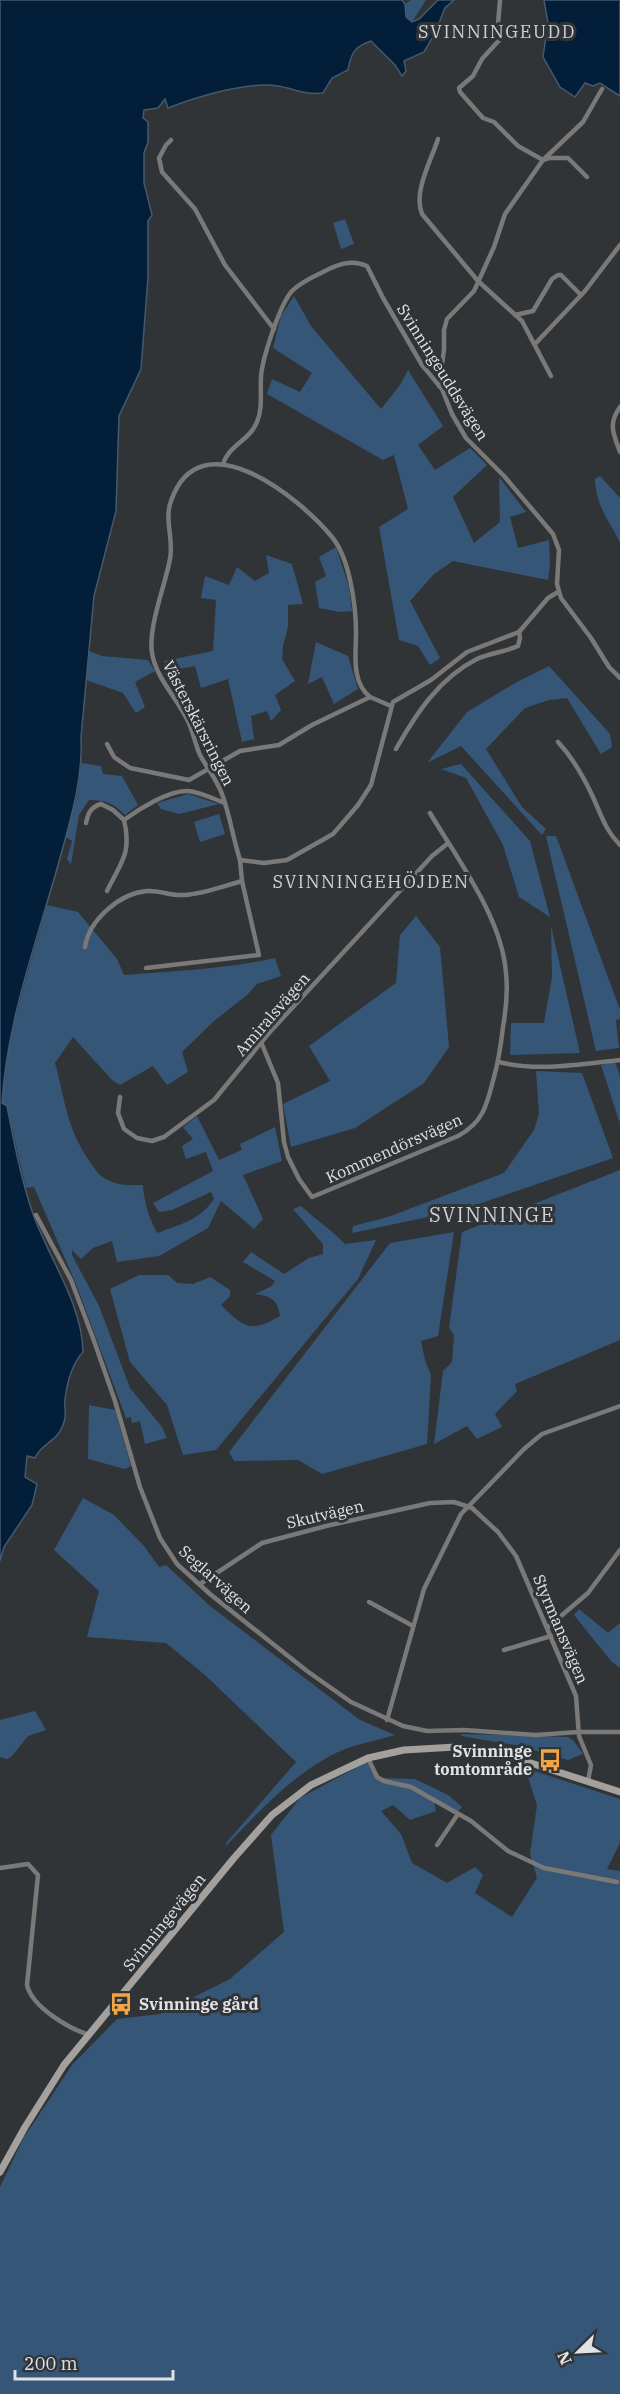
<svg xmlns="http://www.w3.org/2000/svg" width="620" height="2394" font-family="'IBM Plex Serif',serif">
  <style>
    .green { fill: #365678 }
    .water { fill: #031e39; stroke: #45596d; stroke-width: 1.5 }
    .lines { fill: none; stroke-linecap: round; stroke-linejoin: round }
    .minor { stroke: #7b7977; stroke-width: 4.5 }
    .secondary { stroke: #a3a09d; stroke-width: 7 }
    .labels { text-anchor: middle; stroke-width: 6; stroke-linejoin: round; paint-order: stroke }
    .street-label { font-size: 16px; fill: #e0e2e5; stroke: #303437 }
    .poi-label { font-size: 16px; font-weight: bold; fill: #e0e2e5; stroke: #303437; text-anchor: end }
    .neighbourhood-label { font-size: 18px; letter-spacing: 1.5px; fill: #ccd0d5; stroke: #303437 }
    .quarter-label { font-size: 20px; letter-spacing: 1.5px; fill: #ccd0d5; stroke: #303437 }
  </style>
  <rect width="100%" height="100%" fill="#303437"/>
  <g class="green">
    <polygon points="411,0 426,0 412,22 406,17 405,4"/>
    <polygon points="345,219 354,244 341,249 333,223"/>
    <polygon points="294,296 311,326 381,409 400,385 408,370 443,426 418,445 435,470 470,448 487,465 453,497 474,543 500,522 499,477 526,512 510,517 518,548 549,540 550,565 548,580 453,561 434,574 410,601 440,658 430,665 418,646 399,640 379,527 408,509 394,455 383,460 267,394 272,379 300,392 312,373 273,348 281,316"/>
    <path d="M600,476l20,22v44c-12,-23 -24,-36 -25,-63z"/>
    <polygon points="336,547 349,587 352,611 340,612 319,608 315,582 326,576 319,557"/>
    <polygon points="266,555 292,564 303,604 288,605 288,627 283,646 282,659 295,681 275,695 281,710 271,721 267,711 251,716 254,739 242,742 228,679 201,688 195,666 168,671 164,661 213,651 216,600 201,598 205,576 229,585 237,567 255,581 269,573"/>
    <polygon points="316,642 348,656 358,689 334,704 322,677 308,684"/>
    <polygon points="89,651 102,656 148,660 155,671 135,682 145,707 136,713 123,693 86,680"/>
    <polygon points="549,666 610,734 612,747 601,754 567,698 549,700 525,708 486,749 522,807 546,829 542,835 461,746 427,763 467,712 515,683"/>
    <path d="M81,763l20,3 2,8 19,2 16,29 -13,10c-11,-12 -20,-15 -36,-15l-10,15 -8,49 -4,-5 5,-18 -6,-4 11,-41z"/>
    <polygon points="461,764 530,841 550,917 519,897 503,845 466,778 441,769"/>
    <polygon points="188,794 219,804 179,814 161,809 157,803"/>
    <polygon points="219,814 225,834 200,842 194,822"/>
    <polygon points="546,836 556,836 620,1010 620,1019 616,1020 619,1048 596,1051"/>
    <path d="M47,905l31,7 39,47 7,16c51,-4 102,-6 151,-17l6,18 -24,8 -10,11 -33,26 -32,31 6,20 -21,13 -14,-19 -33,19 -8,-5 -39,-43 -18,26c10,36 11,63 33,96 6,9 11,18 22,22 10,5 22,4 33,4 1,17 6,33 14,48 24,-9 42,-12 57,-34l-3,-7 -39,18 -13,2 -6,-9 60,-32 -7,-19 -20,7 -4,-13 11,-7 -10,-12 14,-11 22,44 23,-10 -2,-6 35,-17 7,34 -39,14 20,44 -9,10 -33,-28 -13,27 -49,28 -42,6 -5,-21 -19,7 -12,11 -9,-9v5l27,51 31,82 32,39 5,11 -22,6 -5,-23 -8,2 -1,-6 -5,1 -50,-134 -42,-97 -8,1 -19,-82 -5,-3c4,-68 27,-133 45,-198z"/>
    <polygon points="416,916 440,947 449,1047 424,1083 355,1128 291,1147 283,1104 330,1081 309,1046 396,983 400,935"/>
    <polygon points="551,926 580,1053 510,1055 511,1023 544,1023 552,977"/>
    <polygon points="615,1062 620,1076 620,1124 601,1065"/>
    <polygon points="536,1071 582,1073 613,1158 461,1210 352,1233 353,1226 388,1217 504,1173 534,1130 539,1114"/>
    <polygon points="620,1170 620,1340 515,1384 517,1391 495,1414 502,1427 477,1439 467,1426 434,1444 443,1371 452,1362 454,1335 449,1328 462,1232"/>
    <path d="M301,1206c15,14 31,24 44,38l31,-4 -18,39 -142,171 -33,5 -16,-50 -37,-43 -20,-73 29,-14h29l9,8 16,1 17,-7 20,13v6l-9,9c23,23 30,28 59,11 -2,-17 -10,-20 -25,-22l17,-8 3,-5 -32,-19 8,-10 33,22 25,-16 14,-4v-10l-30,-35z"/>
    <polygon points="454,1232 438,1336 421,1341 425,1360 431,1375 427,1444 322,1474 298,1460 234,1461 229,1452 390,1243"/>
    <polygon points="89,1405 115,1410 131,1466 125,1469 88,1459"/>
    <path d="M83,1498l31,17 30,31 15,21 7,-2 44,41 150,114 35,15c-16,5 -34,8 -50,14 -48,20 -84,61 -119,97v-3l70,-81 -91,-87 -39,-32 -79,-6 12,-46 -45,-41z"/>
    <polygon points="579,1609 608,1633 620,1623 620,1668 611,1661 574,1615"/>
    <polygon points="35,1711 46,1730 28,1736 12,1756 7,1759 0,1757 0,1720"/>
    <polygon points="462,1734 568,1737 573,1740 583,1754 568,1760 515,1745 461,1736"/>
    <polygon points="367,1762 381,1778 415,1779 448,1795 462,1807 458,1811 433,1798 436,1811 410,1820 393,1805 381,1811 401,1834 412,1863 447,1883 475,1867 483,1875 475,1893 512,1917 537,1878 530,1854 537,1805 525,1768 620,1799 620,1843 607,1869 620,1871 620,2394 0,2394 0,2187 23,2139 72,2065 117,2019 160,2014 230,1979 284,1932 271,1835 300,1798"/>
  </g>
  <g class="water">
    <path d="M0,0h402l3,4 1,13 6,5 7,-3 19,-19h16l-9,8 -10,25 -11,19 -20,9 2,10 -4,5 -7,-11 -24,-24c-17,6 -20,12 -23,29l-16,8 -9,15c-19,2 -28,-4 -45,-7 -30,-5 -82,11 -110,22l-3,-9 -7,9 -14,2 -1,8 5,4v20l-4,11v30l8,32 -4,6v56l-7,92 -22,47 -3,95 -22,85 -13,141c2,42 -10,81 -21,121 -22,80 -53,161 -58,245l5,3c7,36 14,73 26,108 16,45 49,89 50,138 -11,12 -16,31 -18,47 -1,6 1,13 0,19 -5,25 -23,23 -30,40l-8,-2 -2,21 12,7 -5,21 -28,42 -4,14z"/>
    <polygon points="544,0 620,0 620,96 600,83 593,86 585,83 575,97 560,87 543,57 548,23"/>
  </g>
  <g class="lines">
    <g class="minor">
      <polyline points="500,0 498,24 502,37 482,59 473,76 459,88 460,92 483,118 494,122 518,146 543,160 549,158 568,158 587,177"/>
      <path d="M438,139c-7,22 -25,53 -16,75l56,67 44,40 29,55"/>
      <polyline points="171,140 166,145 159,158 162,172 195,209 225,265 274,329"/>
      <polyline points="515,315 533,311 552,279 558,275 561,275 581,295"/>
      <polyline points="535,344 585,291 620,245"/>
      <polyline points="439,386 444,350 444,330 447,319 474,291 494,247 505,214 543,160 583,122 602,89"/>
      <path d="M620,407c-12,17 -7,26 0,45"/>
      <path d="M223,464c6,-19 27,-24 34,-42 6,-14 3,-30 4,-45 1,-18 19,-73 31,-86 9,-9 21,-14 31,-19 15,-8 29,-13 44,-6l16,32 39,67 20,24 10,25 14,24 38,38 49,58 6,16 -2,34 4,14 30,40 18,29 11,11"/>
      <path d="M370,697c-19,-15 -14,-43 -14,-64 0,-27 -6,-74 -24,-96 -32,-39 -132,-120 -161,-36 -7,18 3,39 -1,58 -5,27 -22,68 -18,94 4,25 25,45 36,68 5,10 7,23 12,34 7,13 17,25 22,39 8,22 11,44 18,66l24,3 23,-3 46,-26 7,-8 18,-21 13,-20 22,-83 38,-22 36,-28 52,-20 29,-34 10,-6"/>
      <path d="M558,742c15,16 25,34 34,53 9,19 13,35 28,50"/>
      <polyline points="107,744 114,757 130,768 189,780 240,751 279,745 312,725 370,697 391,706"/>
      <path d="M396,749c20,-35 43,-71 81,-90 13,-6 28,-7 41,-13l2,-8 -1,-6"/>
      <path d="M86,823c2,-10 5,-16 15,-19l12,6 11,10c15,-11 45,-30 64,-29 12,1 26,8 37,12"/>
      <path d="M107,891c14,-29 25,-37 17,-71"/>
      <path d="M85,947c4,-27 35,-54 62,-56 12,-1 24,5 37,4 19,-1 40,-9 58,-14"/>
      <polyline points="146,968 259,955 242,881 240,860"/>
      <path d="M261,1042l17,41 6,59 4,15 11,22 13,18 146,-61c26,-14 29,-32 36,-59 5,-17 7,-33 9,-50 3,-17 5,-36 3,-54 -4,-55 -48,-113 -76,-160"/>
      <path d="M499,1062c39,10 82,2 121,-2"/>
      <polyline points="120,1097 118,1113 124,1129 137,1138 152,1141 164,1137 214,1100 269,1033 432,856 447,844"/>
      <polyline points="36,1215 71,1280 93,1338 115,1401 140,1487 160,1538 177,1564 210,1594 307,1671 351,1702 403,1726 427,1731 464,1730 536,1735 578,1732 620,1732"/>
      <polyline points="200,1584 262,1543 326,1526 430,1503 454,1502 472,1508 498,1532 516,1556 576,1696 579,1736 591,1765 588,1781"/>
      <polyline points="369,1602 413,1626"/>
      <polyline points="548,1627 588,1593 620,1550"/>
      <polyline points="504,1650 551,1636"/>
      <polyline points="387,1720 424,1589 461,1514 524,1449 542,1434 620,1406"/>
      <polyline points="368,1758 377,1777 384,1781 411,1787 471,1821 508,1851 544,1868 617,1882"/>
      <polyline points="437,1845 458,1814"/>
      <path d="M0,1868l28,-4 10,11 -11,110c5,22 41,43 62,50"/>
    </g>
    <polyline class="secondary" points="0,2172 25,2127 64,2065 234,1858 272,1815 311,1785 368,1758 404,1750 456,1747 506,1755 620,1792"/>
  </g>
  <defs>
    <g id="bus-bare" transform="scale(1.8)"><path d="M-5-6H5V4H4V6H2V4H-2V6H-4V4H-5ZM-3.5-4V0h7V-4ZM-3.5 1.2v1.5H-2V1.2ZM2 1.2v1.5H3.5V1.2Z" fill="#f2a541" stroke="#303437" stroke-width="2.5" paint-order="stroke"/></g>
  </defs>
  <g fill-rule="evenodd">
    <use href="#bus-bare" x="550" y="1760"/>
    <use href="#bus-bare" x="121" y="2004"/>
  </g>
  <g class="labels">
    <g class="street-label">
      <text transform="translate(443 372) rotate(58)" y="6">Svinningeuddsvägen</text>
      <text transform="translate(199 723) rotate(63)" y="6">Västerskärsringen</text>
      <text transform="translate(272 1014) rotate(-49)" y="6">Amiralsvägen</text>
      <text transform="translate(394 1148) rotate(-24)" y="6">Kommendörsvägen</text>
      <text transform="translate(325 1514) rotate(-13)" y="6">Skutvägen</text>
      <text transform="translate(216 1579) rotate(42)" y="6">Seglarvägen</text>
      <text transform="translate(561 1629) rotate(67)" y="6">Styrmansvägen</text>
      <text transform="translate(164 1922) rotate(-51)" y="6">Svinningevägen</text>
    </g>
    <g class="poi-label">
      <text x="532" y="1757">Svinninge<tspan x="532" dy="18">tomtområde</tspan></text>
      <text x="139" y="2010" text-anchor="start">Svinninge gård</text>
    </g>
    <g class="neighbourhood-label">
      <text x="497" y="38">SVINNINGEUDD</text>
      <text x="371" y="888">SVINNINGEHÖJDEN</text>
    </g>
    <g class="quarter-label">
      <text x="492" y="1222">SVINNINGE</text>
    </g>
  </g>
  <g transform="translate(578 2352) rotate(246)" stroke="#303437" stroke-width="4.5" paint-order="stroke">
  <path d="M0-4.5L10 22L0 15L-10 22Z" fill="#e0e2e5"/>
  <text y="-9" font-size="16" font-weight="bold" text-anchor="middle" fill="#e0e2e5">N</text>
  </g>
  <path d="M15 2370v9h158v-9" fill="none" stroke="#e0e2e5" stroke-width="3"/>
  <text x="24" y="2370" font-size="18" fill="#e0e2e5" stroke="#303437" stroke-width="4.5" paint-order="stroke">200 m</text>
</svg>
